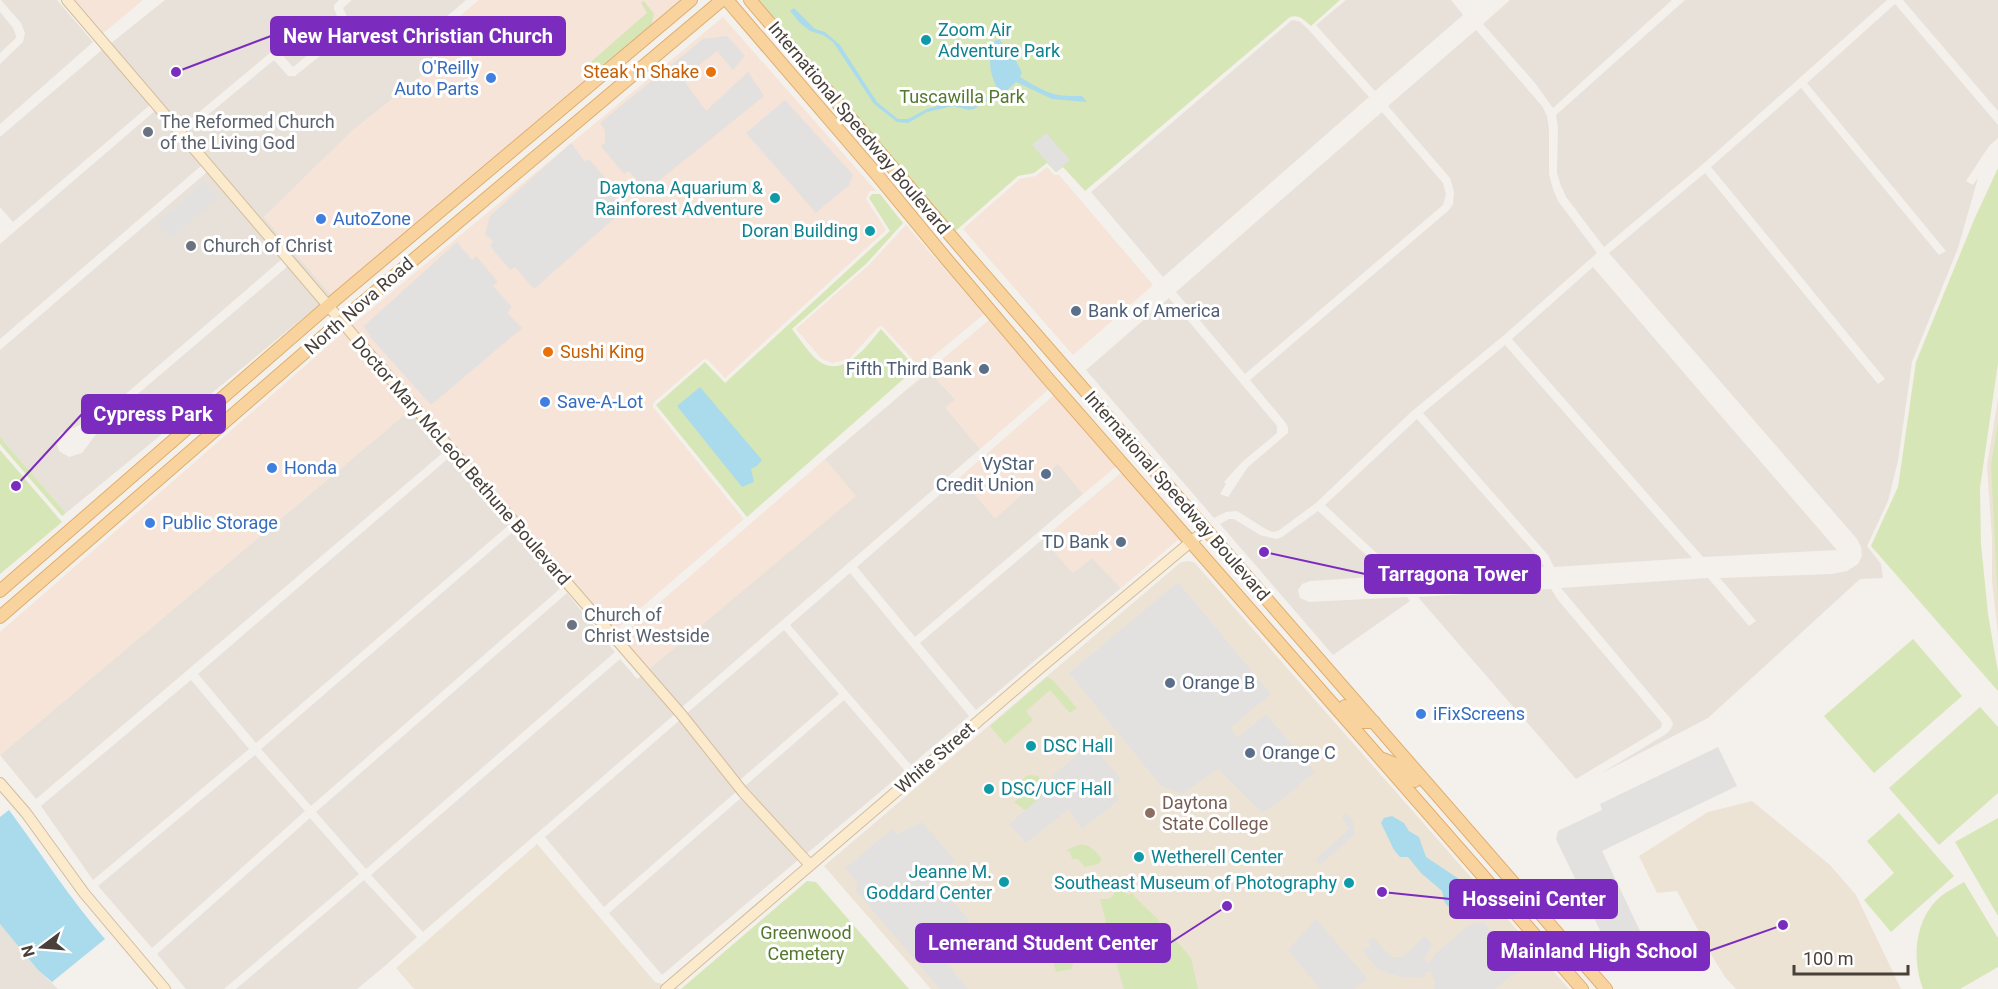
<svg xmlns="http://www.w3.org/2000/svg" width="1998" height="989" font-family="Roboto,sans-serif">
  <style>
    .residential { fill: #e8e1d9 }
    .commercial { fill: #f5e4d7 }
    .education { fill: #ede3d5 }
    .green { fill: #d7e6b6 }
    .parking { fill: #e3e1df }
    .water { fill: #aadbed }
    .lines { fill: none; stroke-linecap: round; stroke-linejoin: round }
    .secondary-casing { stroke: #d2bc9c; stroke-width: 12 }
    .primary-casing { stroke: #dfad6e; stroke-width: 14 }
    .secondary { stroke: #fceacd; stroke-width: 10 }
    .primary { stroke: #f9d39e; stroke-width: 12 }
    .culture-dot { fill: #0f9aa8; stroke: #fff; stroke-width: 2 }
    .food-dot { fill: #e8710a; stroke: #fff; stroke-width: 2 }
    .shop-dot { fill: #3f7fe0; stroke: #fff; stroke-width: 2 }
    .worship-dot { fill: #6b7280; stroke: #fff; stroke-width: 2 }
    .service-dot { fill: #5c6f8a; stroke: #fff; stroke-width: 2 }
    .education-dot { fill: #8d6e63; stroke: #fff; stroke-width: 2 }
    .labels { text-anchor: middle; stroke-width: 6; stroke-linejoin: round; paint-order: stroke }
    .culture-label { font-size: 18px; fill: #0d838f; stroke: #fff; text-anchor: start }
    .shop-label { font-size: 18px; fill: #366cbe; stroke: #fff; text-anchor: start }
    .food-label { font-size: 18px; fill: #c56008; stroke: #fff; text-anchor: end }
    .park-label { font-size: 18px; fill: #54782e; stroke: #fff }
    .worship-label { font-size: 18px; fill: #5b616d; stroke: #fff; text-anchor: start }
    .street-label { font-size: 18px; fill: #484039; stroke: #fff }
    .service-label { font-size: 18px; fill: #4e5e75; stroke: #fff; text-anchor: start }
    .education-label { font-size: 18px; fill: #785e54; stroke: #fff; text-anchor: start }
    .leader { fill: none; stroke: #7b2cbf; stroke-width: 2 }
    .callout-dot { fill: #7b2cbf; stroke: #fff; stroke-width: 2 }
    .callout { fill: #7b2cbf; stroke: #7b2cbf; stroke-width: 2 }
    .callout-label { font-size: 20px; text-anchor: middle; font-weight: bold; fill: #fff }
  </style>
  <rect width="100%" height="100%" fill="#f4f0eb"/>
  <g class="residential">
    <polygon points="1,0 57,0 93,42 0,124 0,64 23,42 25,33 21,23"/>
    <polygon points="165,0 339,0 334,5 334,9 341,25 340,29 293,67 276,48 181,127 110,44"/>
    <polygon points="352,0 466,0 425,35 441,60 351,132 264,217 331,295 327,299 186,133 274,60 288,76 295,76 347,34 350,23 343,8"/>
    <polygon points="1346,0 1451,0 1463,15 1375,91 1316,25"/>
    <polygon points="1510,0 1672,0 1553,108 1535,83 1483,24"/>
    <polygon points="1685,0 1887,0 1703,164 1604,247 1566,197 1561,186 1557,173 1558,128 1556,115"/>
    <polygon points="1903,0 1998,0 1998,111"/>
    <polygon points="1895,4 1998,125 1998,138 1989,146 1966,181 1973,185 1978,178 1958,248 1912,362 1898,461 1888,501 1867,546 1881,564 1883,578 1860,579 1708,718 1600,774 1666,734 1671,729 1673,724 1670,718 1561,588 1708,578 1749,626 1756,621 1720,578 1832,574 1847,571 1858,564 1862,556 1861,547 1857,539 1609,253 1705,173 1878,384 1885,379 1711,167 1801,88 1939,255 1946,251 1807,83"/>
    <polygon points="0,12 13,28 16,36 16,38 0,53"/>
    <polygon points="1292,20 1299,21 1307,28 1369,97 1163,277 1091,192"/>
    <polygon points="1476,30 1542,106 1547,116 1549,129 1549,174 1553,189 1558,201 1597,253 1503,336 1411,412 1316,503 1278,531 1272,532 1264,528 1237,511 1226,512 1214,518 1086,370 1169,298 1277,426 1277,433 1242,462 1224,482 1226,484 1220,494 1228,497 1248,467 1288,433 1288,427 1285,422 1250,380 1449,210 1453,204 1454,192 1450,178 1388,106"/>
    <polygon points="103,49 151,104 13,222 0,207 0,137"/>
    <polygon points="156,110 202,165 0,339 0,244"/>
    <polygon points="1382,112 1443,183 1446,194 1443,205 1245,374 1176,292"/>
    <polygon points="207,172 282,259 99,417 61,433 56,440 59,451 69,457 82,453 106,421 288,266 320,304 66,513 0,437 0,350"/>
    <polygon points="1593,267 1709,402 1837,550 1703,557 1512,339"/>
    <polygon points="1505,345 1692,558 1554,567 1548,555 1423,413"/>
    <polygon points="929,371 956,400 946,408 980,449 681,708 648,670 855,496 825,459"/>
    <polygon points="410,410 446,450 36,799 0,755"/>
    <polygon points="1417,419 1540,559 1544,567 1401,576 1325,505"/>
    <polygon points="451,456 510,524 256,743 198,674"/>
    <polygon points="1058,463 1083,494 915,637 857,567 960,477 995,518"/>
    <polygon points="1318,511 1389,576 1310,581 1302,584 1298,590 1300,598 1309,602 1407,597 1410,601 1333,655 1220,524 1229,519 1234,519 1260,535 1276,539 1282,537"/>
    <polygon points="515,530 562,587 311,806 261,749"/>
    <polygon points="1043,539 1073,573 1092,558 1121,588 976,710 920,643"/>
    <polygon points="850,573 969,716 911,765 790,625"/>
    <polygon points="1551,589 1558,600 1662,723 1661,728 1576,779 1418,597"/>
    <polygon points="567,593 615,652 366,869 316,812"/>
    <polygon points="784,630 839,694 740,780 686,714"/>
    <polygon points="620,659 637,679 642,676 675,714 423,932 371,875"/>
    <polygon points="191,680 249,749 93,880 41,806"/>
    <polygon points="844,700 905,771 805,855 745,786"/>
    <polygon points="680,720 737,791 604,907 545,837"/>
    <polygon points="255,755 305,811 152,948 98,886"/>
    <polygon points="742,797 798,860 662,975 609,913"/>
    <polygon points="310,818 359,874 224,989 186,989 157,954"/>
    <polygon points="364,880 417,937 386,965 357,989 236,989"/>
    <polygon points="0,924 38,970 58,989 0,989"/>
  </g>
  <g class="commercial">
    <polygon points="73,0 143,0 102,34"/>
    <polygon points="479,0 681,0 654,26 331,295 264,217 351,132 441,60 428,38 431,40"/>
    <polygon points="723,17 876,191 870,191 866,199 886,230 725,378 708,360 704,359 653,403 653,407 744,519 614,631 351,326"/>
    <polygon points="1047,167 1054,175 1059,175 1153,285 1073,355 963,229 1020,179 1036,176"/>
    <polygon points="906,225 984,314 920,367 882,326 878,327 849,359 832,363 822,359 796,329 869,265"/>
    <polygon points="989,320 1049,389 980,449 945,407 956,399 930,372 888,405"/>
    <polygon points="344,332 410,410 0,755 0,632"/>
    <polygon points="1054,395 1117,466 1083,494 1058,464 995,518 960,477"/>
    <polygon points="825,459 856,496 648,670 620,637"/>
    <polygon points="1122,472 1180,538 1121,588 1092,558 1073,573 1043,539"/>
  </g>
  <g class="education">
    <polygon points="1998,398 1998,635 1992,581 1992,539 1987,466"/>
    <polygon points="1188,561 1194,562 1569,989 931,989 824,866 1181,562"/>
    <polygon points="1752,801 1830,865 1856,895 1901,989 1736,989 1725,977 1712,956 1677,891 1657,893 1639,856 1708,812"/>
    <polygon points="537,844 655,982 680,989 414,989 396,968"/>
  </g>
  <g class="green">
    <path d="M750,0h590l-29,26c-7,-6 -12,-12 -21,-9l-205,174 -22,-24 -7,5 -9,-9 -13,10 -16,3 -67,59z"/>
    <polygon points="644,1 654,14 651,26 596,72 585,72 585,67 647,13 641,3"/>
    <polygon points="1998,168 1998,363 1980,488 1981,544 1988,614 1998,672 1998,691 1871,546 1898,487 1916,362 1974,220"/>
    <path d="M872,194h8l23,29 -36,40 -75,66c8,10 17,25 28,33 24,16 47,-16 61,-33l35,39 -169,149 -91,-112 49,-43 20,21 165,-152 -21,-33z"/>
    <polygon points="1998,422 1998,605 1991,466"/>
    <polygon points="0,437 66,513 62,516 0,444"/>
    <polygon points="0,450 62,522 0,574"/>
    <polygon points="1913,639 1962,696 1874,773 1824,716"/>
    <polygon points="1047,677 1053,680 1077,708 1070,713 1050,690 1026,711 1033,720 1005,744 990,726"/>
    <polygon points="1980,707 1998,727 1998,793 1939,845 1889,788"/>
    <polygon points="1028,775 1038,776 1049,791 1026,811 1014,802 1025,794 1017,784"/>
    <polygon points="1899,813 1954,876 1891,932 1864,900 1894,873 1867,841"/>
    <polygon points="1998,818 1998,916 1955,842"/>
    <path d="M1078,845c12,-2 16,5 24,14l-4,5 -13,3 -7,-8h-6l-2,-7 -4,-2z"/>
    <polygon points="807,881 816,882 909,989 681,989"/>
    <path d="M1122,882l3,4 -3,4 6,5 4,-2c8,11 19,18 28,29l-50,15 -10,-38h9l5,-5 1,-6z"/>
    <path d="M1964,882l34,56v29l-38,22h-37c-11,-30 -9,-69 17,-92 7,-6 16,-10 24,-15z"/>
    <polygon points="1163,925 1191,958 1198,989 1124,989 1109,939"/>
    <polygon points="1075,948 1072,969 1056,972 1051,954"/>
  </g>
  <g class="parking">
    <polygon points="727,36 745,56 733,70 717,51 682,78 706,111 748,72 764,96 646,191 629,171 624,174 601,146 605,143 605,130 600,123 703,39"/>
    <polygon points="785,100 853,175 849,185 816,213 746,133"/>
    <polygon points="1046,133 1070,160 1056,172 1032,145"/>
    <polygon points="571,143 585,162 589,159 611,185 607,189 625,209 534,289 515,267 510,270 490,246 493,241 485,234 490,216"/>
    <polygon points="204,182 218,198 170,239 157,223"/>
    <polygon points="457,242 472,260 476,256 498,282 493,286 512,307 507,313 522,328 431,405 371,338 364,326"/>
    <polygon points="1178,582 1271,694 1230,728 1238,737 1266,714 1315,772 1285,797 1262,813 1218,769 1182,794 1161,786 1069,673"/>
    <polygon points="1091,743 1121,779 1109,790 1118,796 1118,801 1082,829 1068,810 1026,843 1009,824 1055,785 1050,778"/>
    <polygon points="1718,747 1737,786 1602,851 1641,933 1609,949 1556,839 1558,831 1602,810 1600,804"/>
    <polygon points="1347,813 1355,825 1353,828 1355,834 1320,865 1315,860 1349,829 1342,817"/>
    <polygon points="922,822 955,860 935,877 941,884 948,885 947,895 970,921 938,953 968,989 940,989 856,891 857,882 845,868 892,829 897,834"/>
    <polygon points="1316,919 1368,979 1355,989 1320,989 1288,950"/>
    <polygon points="1479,922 1484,923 1522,970 1507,979 1495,989 1433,989 1435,984 1431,971 1425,973 1425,978 1400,977 1379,970 1362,951 1370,946 1368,942 1373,937 1391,957 1402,957 1425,936 1432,944 1425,959 1427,962 1430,962 1435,954 1469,925"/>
  </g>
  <g class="water">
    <path d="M794,8l21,21 10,3 15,13 37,57 21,17h10l19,-10 21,-6 9,-1 15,5 26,-16c-9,-21 -10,-27 -5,-49l6,-3 13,15 10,18 -2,5c26,15 31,20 62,19l5,6 -35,-3 -36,-17 -13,12 -3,-1 -26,16 -5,1 -16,-4 -26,6 -19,11 -11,-1 -23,-18 -41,-62 -10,-7 -13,-4 -10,-8 -10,-12z"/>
    <polygon points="700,387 762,460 757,466 751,469 754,482 742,487 677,406"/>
    <path d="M9,810c32,43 61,89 96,129l-53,43 -14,-12 -38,-46v-107z"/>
    <path d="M1392,816l12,7 5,8 10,6 7,20 33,22 8,20 -8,8 -6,2c-9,-3 -9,-10 -11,-18l-21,-18 -13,-16h-8l-6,-7 -13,-27 3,-5z"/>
  </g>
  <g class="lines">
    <g class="secondary-casing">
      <g id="secondary">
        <polyline points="67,0 424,418 681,714 743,792 810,865"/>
        <polyline points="0,783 26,813 84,893 165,989"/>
        <polyline points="666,989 1045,664 1205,530"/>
      </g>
    </g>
    <g class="primary-casing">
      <g id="primary">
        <polyline points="727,0 878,176 948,261 1049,380 1582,989"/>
        <polyline points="750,0 973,262 1606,989"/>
        <polyline points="0,591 336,299 691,0"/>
        <polyline points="0,617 349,314 722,0"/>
        <polyline points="1345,706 1363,722 1374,722"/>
        <polyline points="1383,759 1398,765 1415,781"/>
      </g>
    </g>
    <use href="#secondary" class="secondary"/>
    <use href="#primary" class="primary"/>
  </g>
  <g class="culture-dot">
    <circle cx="926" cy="40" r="6"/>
    <circle cx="775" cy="198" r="6"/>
    <circle cx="870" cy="231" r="6"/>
    <circle cx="1031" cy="746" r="6"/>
    <circle cx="989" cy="789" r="6"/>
    <circle cx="1139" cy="857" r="6"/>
    <circle cx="1004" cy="882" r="6"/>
    <circle cx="1349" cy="883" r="6"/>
  </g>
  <g class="food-dot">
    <circle cx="711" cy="72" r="6"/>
    <circle cx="548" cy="352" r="6"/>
  </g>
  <g class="shop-dot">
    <circle cx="491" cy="78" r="6"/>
    <circle cx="321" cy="219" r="6"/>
    <circle cx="545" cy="402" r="6"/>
    <circle cx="272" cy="468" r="6"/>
    <circle cx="150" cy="523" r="6"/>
    <circle cx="1421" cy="714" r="6"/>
  </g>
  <g class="worship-dot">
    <circle cx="148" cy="132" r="6"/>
    <circle cx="191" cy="246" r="6"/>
    <circle cx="572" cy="625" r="6"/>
  </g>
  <g class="service-dot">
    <circle cx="1076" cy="311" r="6"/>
    <circle cx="984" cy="369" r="6"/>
    <circle cx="1046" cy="474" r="6"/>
    <circle cx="1121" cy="542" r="6"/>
    <circle cx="1170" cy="683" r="6"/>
    <circle cx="1250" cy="753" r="6"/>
  </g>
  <circle class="education-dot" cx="1150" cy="813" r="6"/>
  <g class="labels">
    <g class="culture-label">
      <text x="938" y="36">Zoom Air<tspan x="938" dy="21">Adventure Park</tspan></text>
      <text x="763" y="194" text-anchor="end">Daytona Aquarium &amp;<tspan x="763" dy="21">Rainforest Adventure</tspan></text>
      <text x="858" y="237" text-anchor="end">Doran Building</text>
      <text x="1043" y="752">DSC Hall</text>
      <text x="1001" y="795">DSC/UCF Hall</text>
      <text x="1151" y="863">Wetherell Center</text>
      <text x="992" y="878" text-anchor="end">Jeanne M.<tspan x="992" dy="21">Goddard Center</tspan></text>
      <text x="1337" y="889" text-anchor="end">Southeast Museum of Photography</text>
    </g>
    <g class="shop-label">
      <text x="479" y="74" text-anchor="end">O'Reilly<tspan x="479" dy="21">Auto Parts</tspan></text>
      <text x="333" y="225">AutoZone</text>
      <text x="557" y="408">Save-A-Lot</text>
      <text x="284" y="474">Honda</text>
      <text x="162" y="529">Public Storage</text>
      <text x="1433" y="720">iFixScreens</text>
    </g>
    <g class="food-label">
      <text x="699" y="78">Steak 'n Shake</text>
      <text x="560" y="358" text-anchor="start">Sushi King</text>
    </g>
    <g class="park-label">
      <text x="962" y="103">Tuscawilla Park</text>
      <text x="806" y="939">Greenwood<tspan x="806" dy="21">Cemetery</tspan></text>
    </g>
    <g class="worship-label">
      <text x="160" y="128">The Reformed Church<tspan x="160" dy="21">of the Living God</tspan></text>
      <text x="203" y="252">Church of Christ</text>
      <text x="584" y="621">Church of<tspan x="584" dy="21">Christ Westside</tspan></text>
    </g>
    <g class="street-label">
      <text transform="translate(859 128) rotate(50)" y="6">International Speedway Boulevard</text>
      <text transform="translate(359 306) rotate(-41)" y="6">North Nova Road</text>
      <text transform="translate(461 461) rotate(49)" y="6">Doctor Mary McLeod Bethune Boulevard</text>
      <text transform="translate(1177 496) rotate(49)" y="6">International Speedway Boulevard</text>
      <text transform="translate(935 758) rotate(-41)" y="6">White Street</text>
    </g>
    <g class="service-label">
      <text x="1088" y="317">Bank of America</text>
      <text x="972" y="375" text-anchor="end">Fifth Third Bank</text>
      <text x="1034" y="470" text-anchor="end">VyStar<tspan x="1034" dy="21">Credit Union</tspan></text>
      <text x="1109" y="548" text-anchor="end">TD Bank</text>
      <text x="1182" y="689">Orange B</text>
      <text x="1262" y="759">Orange C</text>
    </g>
    <g class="education-label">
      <text x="1162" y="809">Daytona<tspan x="1162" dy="21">State College</tspan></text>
    </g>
  </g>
  <path class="leader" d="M176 72L271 36M16 486L82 414M1264 552L1365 574M1382 892L1450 899M1227 906L1170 943M1783 925L1709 951"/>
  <g class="callout-dot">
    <circle cx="176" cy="72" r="6"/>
    <circle cx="16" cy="486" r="6"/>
    <circle cx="1264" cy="552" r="6"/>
    <circle cx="1382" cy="892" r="6"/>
    <circle cx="1227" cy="906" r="6"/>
    <circle cx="1783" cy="925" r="6"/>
  </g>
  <g class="callout">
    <rect x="271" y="17" width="294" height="38" rx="6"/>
    <rect x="82" y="395" width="143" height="38" rx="6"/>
    <rect x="1365" y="555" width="175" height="38" rx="6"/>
    <rect x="1450" y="880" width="167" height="38" rx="6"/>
    <rect x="916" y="924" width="254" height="38" rx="6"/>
    <rect x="1488" y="932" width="221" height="38" rx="6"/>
  </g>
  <g class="callout-label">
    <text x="418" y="43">New Harvest Christian Church</text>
    <text x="153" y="421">Cypress Park</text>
    <text x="1453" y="581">Tarragona Tower</text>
    <text x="1534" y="906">Hosseini Center</text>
    <text x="1043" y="950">Lemerand Student Center</text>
    <text x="1599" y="958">Mainland High School</text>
  </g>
  <g transform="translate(42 947) rotate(254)" stroke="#ffffff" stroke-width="4.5" paint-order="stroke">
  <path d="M0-4.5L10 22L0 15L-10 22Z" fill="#484039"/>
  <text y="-9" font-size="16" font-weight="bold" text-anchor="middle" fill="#484039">N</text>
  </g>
  <path d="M1794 965v9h114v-9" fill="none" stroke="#484039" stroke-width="3"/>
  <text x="1803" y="965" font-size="18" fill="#484039" stroke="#ffffff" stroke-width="4.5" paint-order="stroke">100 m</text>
</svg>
